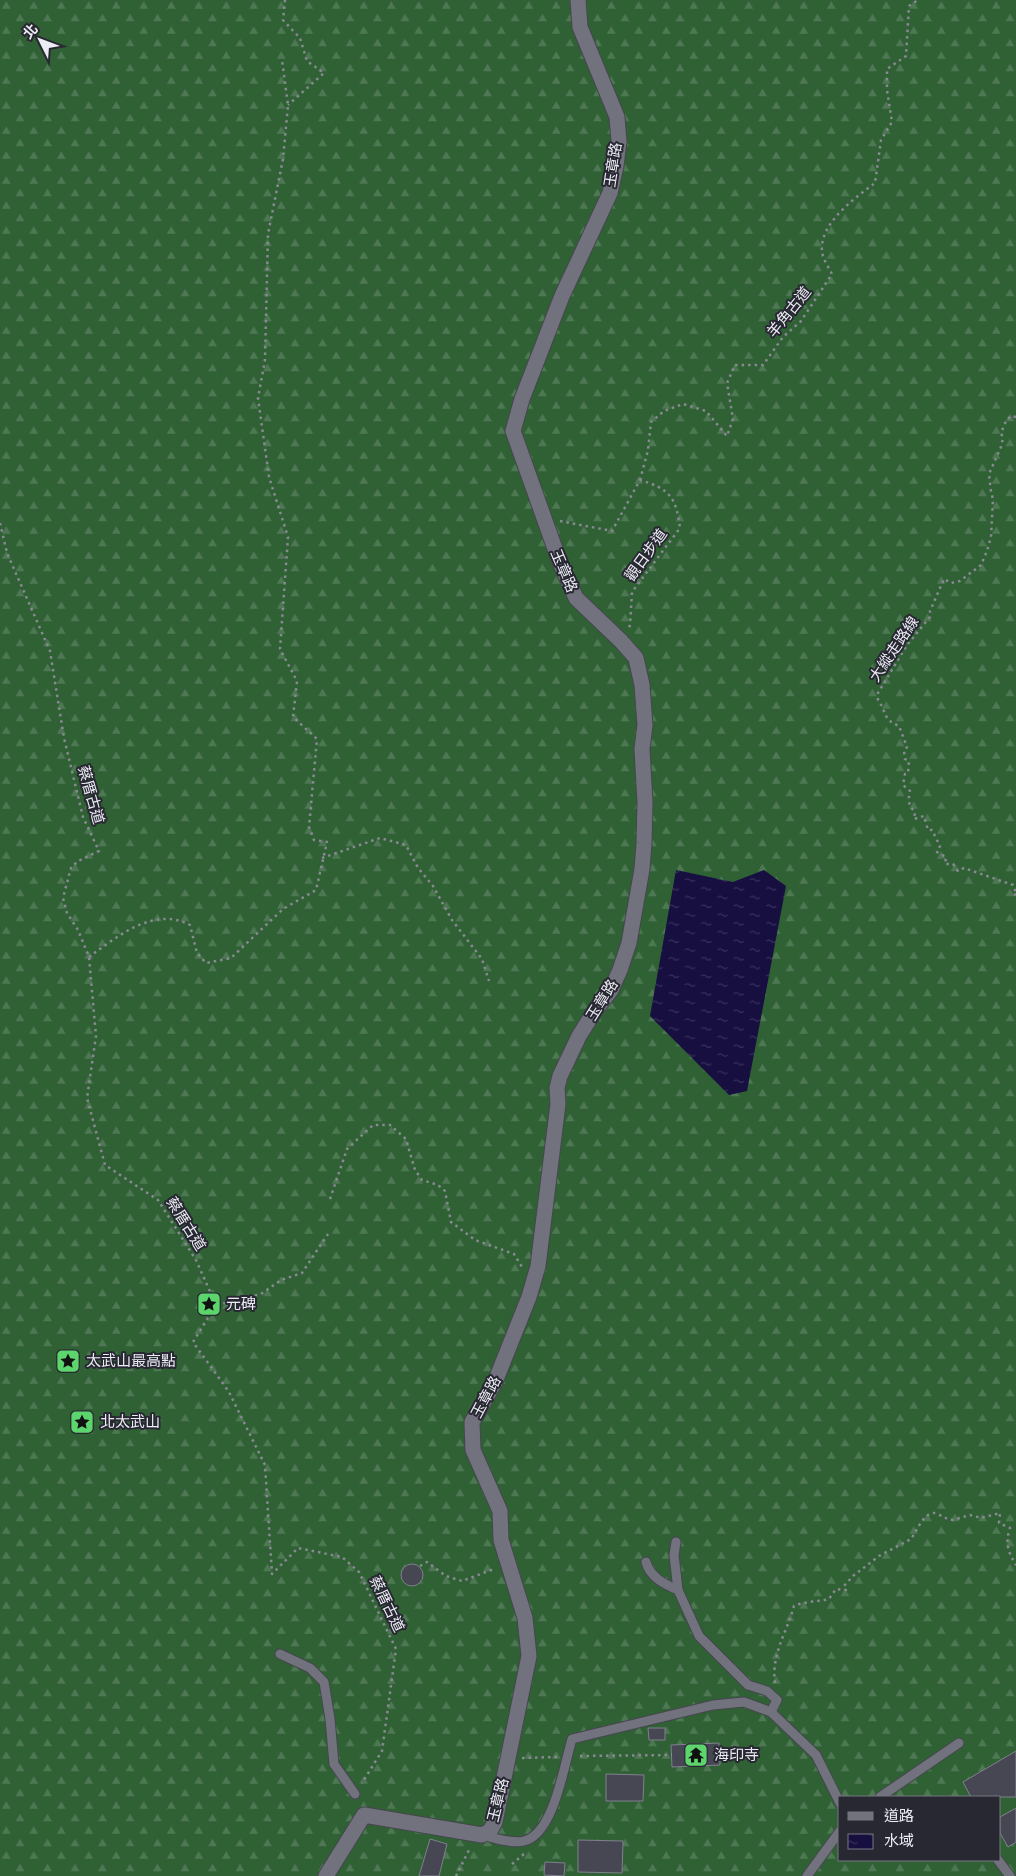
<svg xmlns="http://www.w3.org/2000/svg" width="1016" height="1876" font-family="'PT Sans','Noto Sans TC',sans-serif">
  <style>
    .forest { fill: url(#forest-firs); fill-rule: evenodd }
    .water { fill: url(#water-ripples) }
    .building { fill: #464753; stroke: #80818e }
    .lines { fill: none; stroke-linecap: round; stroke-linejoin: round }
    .lane-casing { stroke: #46464e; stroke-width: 11 }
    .street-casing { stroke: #46464e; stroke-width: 17 }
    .path { stroke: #898993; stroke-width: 2.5; stroke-dasharray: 2.5 4; stroke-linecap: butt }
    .lane { stroke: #71727e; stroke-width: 9 }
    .street { stroke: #71727e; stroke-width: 15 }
    .labels { text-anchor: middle; stroke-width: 4; stroke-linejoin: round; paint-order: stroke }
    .street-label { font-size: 15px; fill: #ececf4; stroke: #282833 }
    .poi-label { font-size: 15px; fill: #ececf4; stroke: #282833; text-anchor: start }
  </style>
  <defs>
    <pattern id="forest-firs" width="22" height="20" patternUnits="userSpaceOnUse" patternTransform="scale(1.25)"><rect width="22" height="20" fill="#306135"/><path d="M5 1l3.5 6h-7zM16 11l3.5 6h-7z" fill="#4e7853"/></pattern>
    <pattern id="water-ripples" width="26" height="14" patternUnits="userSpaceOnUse" patternTransform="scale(1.25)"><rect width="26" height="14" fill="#170f40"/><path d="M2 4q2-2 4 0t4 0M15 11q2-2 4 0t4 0" fill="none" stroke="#39325c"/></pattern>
  </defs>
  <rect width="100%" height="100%" fill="#282833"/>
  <path class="forest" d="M0,0h1016v1876h-1016zM840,1797h160v63h-160z"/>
  <polygon class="water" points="676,870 733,882 764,870 786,886 747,1091 729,1095 650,1016"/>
  <g class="building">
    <circle cx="412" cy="1575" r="11"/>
    <polygon points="648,1728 665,1728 665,1740 649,1740"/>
    <polygon points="719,1743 720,1765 672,1767 671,1745"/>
    <polygon points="1016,1751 1016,1797 971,1797 963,1782"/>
    <polygon points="606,1774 644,1775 643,1801 606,1801"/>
    <polygon points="1016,1808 1016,1842 1008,1847 1000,1833 1000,1817"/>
    <polygon points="430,1839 447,1844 439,1876 419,1876"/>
    <polygon points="578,1840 623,1841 622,1873 578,1872"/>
    <polygon points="545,1862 565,1863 564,1876 544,1875"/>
  </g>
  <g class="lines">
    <g class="lane-casing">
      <g id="lane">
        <polyline points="676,1542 674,1555 678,1590"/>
        <path d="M646,1562c4,15 18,22 32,28l21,46 49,49 19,6 10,9 -6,12"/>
        <polyline points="280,1654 310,1668 324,1682 330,1719 334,1764 355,1794"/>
        <polyline points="880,1797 959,1743"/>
        <path d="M482,1835c12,3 30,9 42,6 30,-7 40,-76 48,-102l141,-34 31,-3 27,10 45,43 24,48"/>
        <polyline points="998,1860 1010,1876"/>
        <polyline points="807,1876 840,1831"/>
      </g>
    </g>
    <g class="street-casing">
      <polyline id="street" points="326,1876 364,1815 482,1835 490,1831 495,1822 529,1656 525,1618 501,1540 500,1511 473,1450 472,1422 495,1382 529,1297 538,1266 558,1104 557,1088 560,1076 579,1036 596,1009 611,990 620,970 629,943 642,869 644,843 645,803 642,749 645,725 642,685 636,658 621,641 576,598 559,560 513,431 522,399 562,296 610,193 616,166 619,141 617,117 580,27 578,0"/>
    </g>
    <g class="path">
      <polyline points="285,0 283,20 300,38 307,61 324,73 288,105"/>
      <path d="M1016,417l-5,-1 -5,5 -5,12 2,5 -2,9 -12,27 2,18 2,7 -2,38 -4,14 -6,14 -21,16 -9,2 -7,-4 -14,32v6l-23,28 -29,48v7c9,12 4,19 21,26l8,21 -3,4 1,8 4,2 -1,12 -3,1 -2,11 7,6c-2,9 -2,14 5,21l-1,7 10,-3 4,14h4l8,16 -3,6 9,5 -1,7h8l5,7 6,-3 49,17 2,5 -2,4 3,1"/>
      <path d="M640,480l8,-30 3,-28 13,-11 19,-7 23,7 21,25 6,-17 -6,-36 8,-18h28l20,-28 18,-16 31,-47c-3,-6 -9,-15 -10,-22 -3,-29 33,-54 53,-69l6,-43 11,-18 -5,-32v-21l19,-13 3,-50 9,-6"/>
      <path d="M560,521l52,10 28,-51c30,9 36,17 40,48l-48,64 -2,33 -2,5"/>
      <polyline points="0,523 7,553 50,651 64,738 83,817 99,851 78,861 71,868 63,898 67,913 78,930 89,957 96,1036 87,1098 105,1165 158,1200 196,1260 216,1305 193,1342 229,1392 265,1465 272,1574 298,1548 342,1557 359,1572 396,1649 382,1751 362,1783"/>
      <polyline points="322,858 380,838 406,845 418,868 433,886 452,920 482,959 489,981"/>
      <path d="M89,957c29,-21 65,-51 101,-32l7,28 9,10 25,-5 52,-49 33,-19 11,-48 -13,-2 -5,-13 8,-88 -24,-22 4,-36 -17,-32 8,-112 -19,-60 -11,-79 7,-38 3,-126 15,-75 5,-54 -6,-45"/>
      <polyline points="330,1199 347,1149 373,1125 390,1125 406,1139 415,1170 422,1180 438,1185 445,1191 451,1222 475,1240 514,1254 522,1267"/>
      <polyline points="217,1305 261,1294 281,1280 302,1273 328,1234"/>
      <polyline points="420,1566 427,1562 446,1576 462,1581 494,1569"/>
      <path d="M775,1683c-4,-29 12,-51 19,-77 12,-5 23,-4 35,-7l7,-10 10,1 -2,-4 9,-10 26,-20 32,-17c6,-8 14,-31 27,-25 5,3 9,5 15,6l17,-5 11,3 19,-5 -1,10 11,5c-5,15 -2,24 6,37"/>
      <polyline points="580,1756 672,1755"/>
      <polyline points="522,1758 557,1757"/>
      <polyline points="512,1864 524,1854"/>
      <polyline points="456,1876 470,1848"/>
    </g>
    <use href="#lane" class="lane"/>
    <use href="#street" class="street"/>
  </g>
  <defs>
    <g id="sight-square" transform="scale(1.25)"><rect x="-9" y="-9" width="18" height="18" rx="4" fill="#5cd56d" stroke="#282833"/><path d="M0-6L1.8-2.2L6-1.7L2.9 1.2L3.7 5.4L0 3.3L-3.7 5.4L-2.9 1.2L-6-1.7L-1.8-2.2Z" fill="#111"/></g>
    <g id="temple-square" transform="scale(1.25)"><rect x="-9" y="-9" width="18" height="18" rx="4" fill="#5cd56d" stroke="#282833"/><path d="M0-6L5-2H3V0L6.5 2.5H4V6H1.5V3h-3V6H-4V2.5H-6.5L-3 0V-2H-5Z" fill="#111"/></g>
  </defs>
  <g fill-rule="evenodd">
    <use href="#sight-square" x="209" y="1304"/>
    <use href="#sight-square" x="68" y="1361"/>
    <use href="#sight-square" x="82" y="1422"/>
    <use href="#temple-square" x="696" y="1755"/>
  </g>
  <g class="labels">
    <g class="street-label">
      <text transform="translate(613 165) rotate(-81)" y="5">玉章路</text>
      <text transform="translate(789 312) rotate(-51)" y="5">羊角古道</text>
      <text transform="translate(646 555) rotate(-54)" y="5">觀日步道</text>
      <text transform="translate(564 571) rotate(67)" y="5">玉章路</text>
      <text transform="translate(894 649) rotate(-56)" y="5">大縱走路線</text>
      <text transform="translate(91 795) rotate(74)" y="5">蔡厝古道</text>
      <text transform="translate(602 1000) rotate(-58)" y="5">玉章路</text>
      <text transform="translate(186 1224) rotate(58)" y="5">蔡厝古道</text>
      <text transform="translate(486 1397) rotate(-62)" y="5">玉章路</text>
      <text transform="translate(387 1604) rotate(64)" y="5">蔡厝古道</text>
      <text transform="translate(498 1800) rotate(-76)" y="5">玉章路</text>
    </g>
    <g class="poi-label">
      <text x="226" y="1309">元碑</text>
      <text x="86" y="1366">太武山最高點</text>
      <text x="100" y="1427">北太武山</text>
      <text x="714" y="1760">海印寺</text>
    </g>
  </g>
  <rect x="838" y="1796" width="162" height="65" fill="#282833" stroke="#767680"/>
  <rect x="848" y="1812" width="25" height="8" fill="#71727e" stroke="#767680"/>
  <text x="884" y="1821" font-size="15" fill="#ececf4">道路</text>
  <rect x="848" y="1834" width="25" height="15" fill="url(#water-ripples)" stroke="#767680"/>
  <text x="884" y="1846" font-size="15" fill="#ececf4">水域</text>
  <g transform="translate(40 40) rotate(312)" stroke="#282833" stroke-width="4" paint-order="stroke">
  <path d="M0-4L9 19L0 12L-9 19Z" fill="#ececf4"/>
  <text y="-8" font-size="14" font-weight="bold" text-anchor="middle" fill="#ececf4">北</text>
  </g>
</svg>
